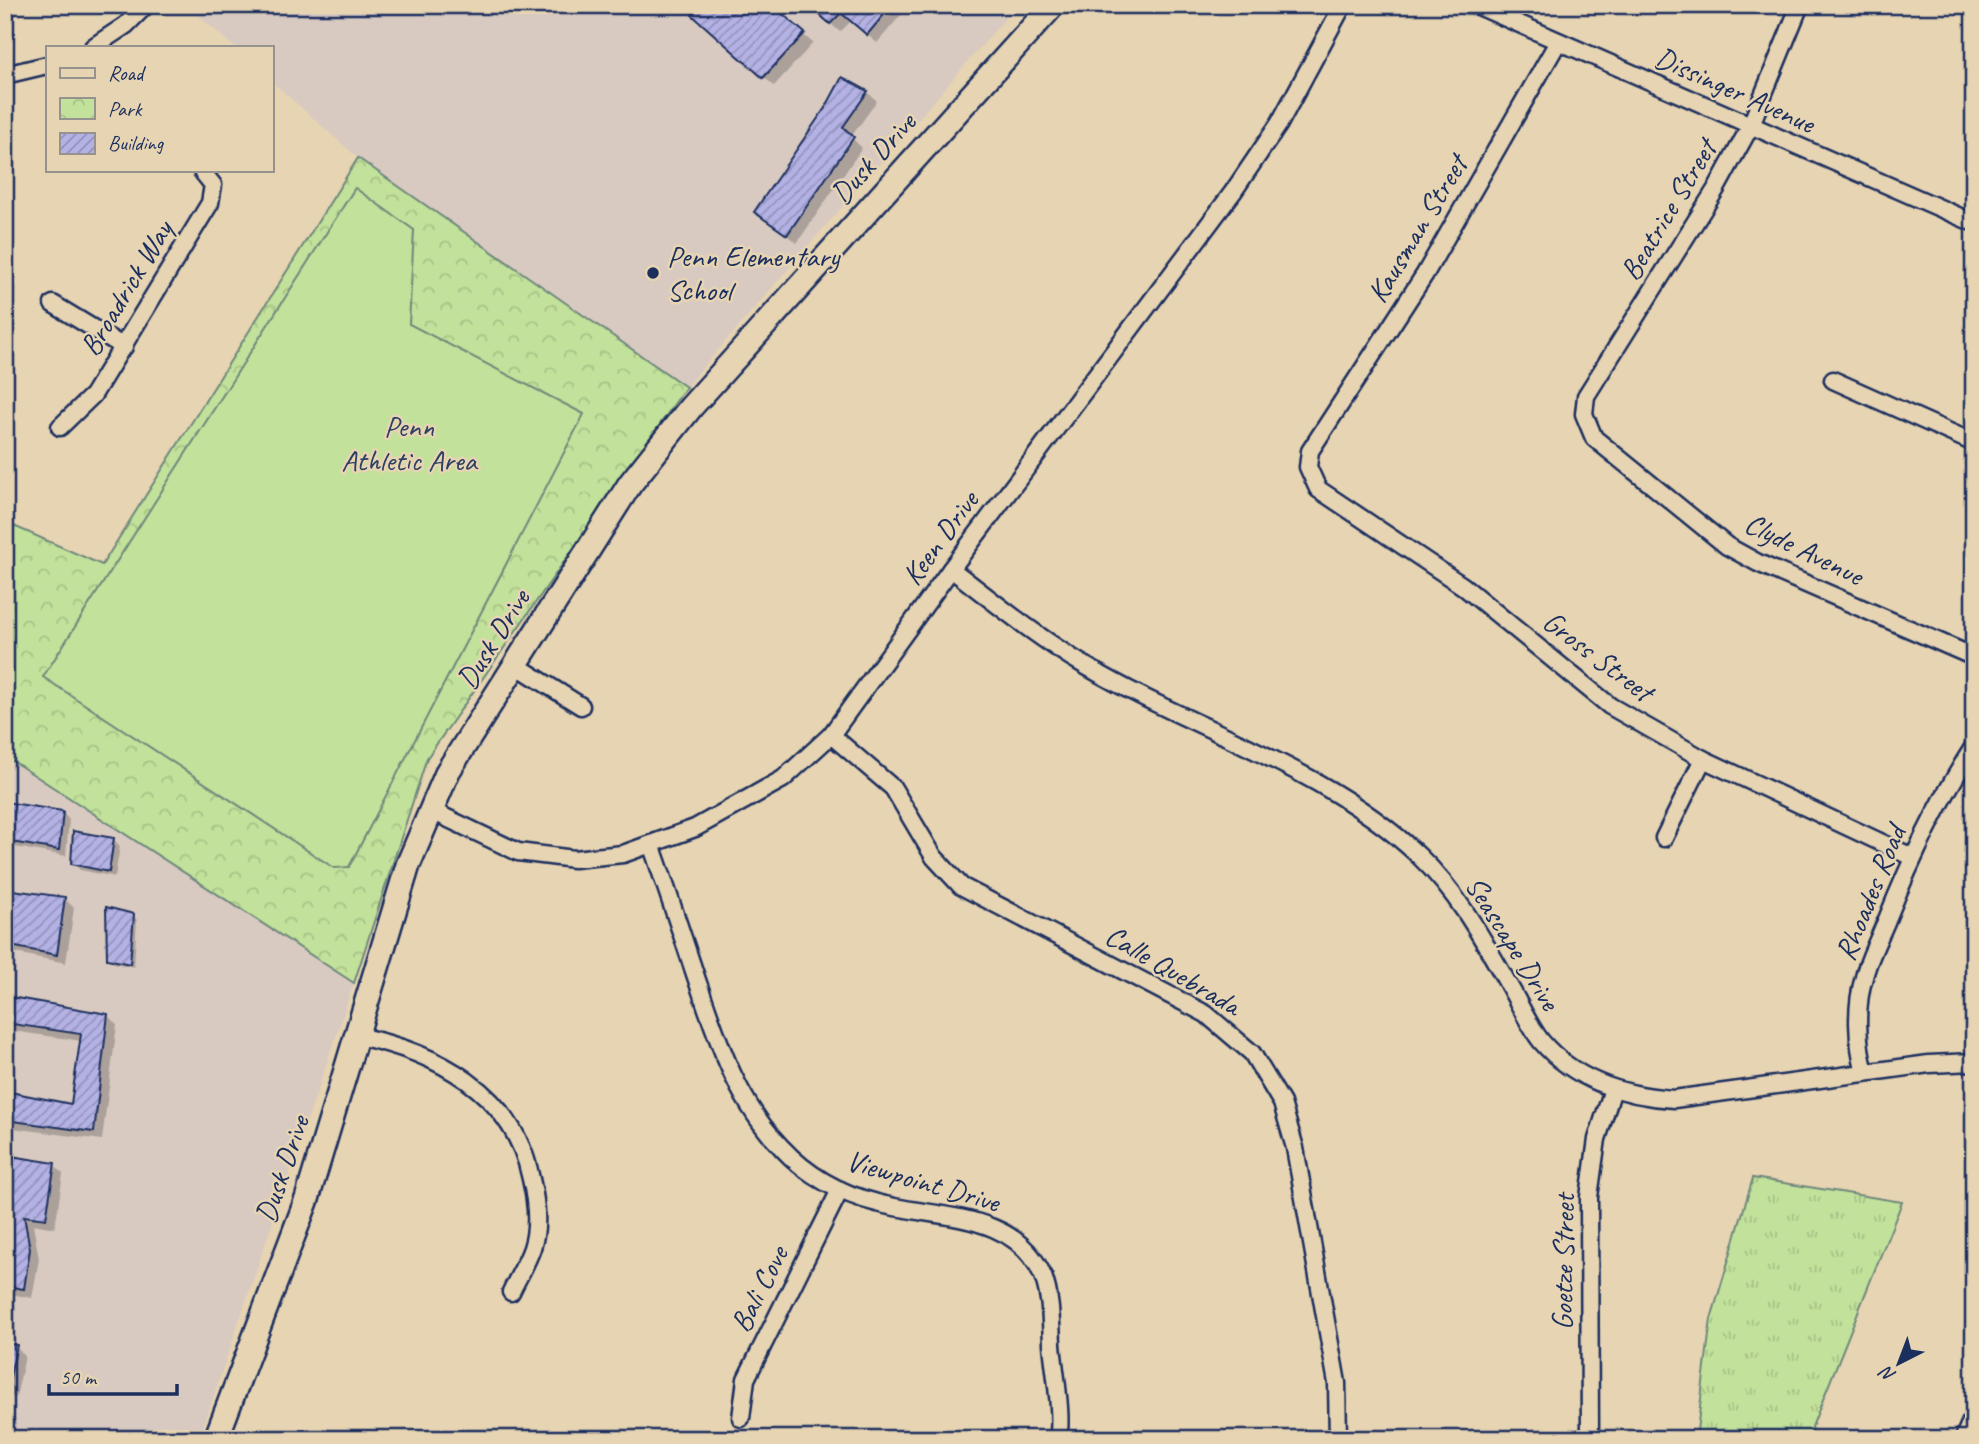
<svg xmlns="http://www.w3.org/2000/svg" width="1979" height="1444" font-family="Caveat,sans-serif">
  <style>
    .built { fill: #d8cac1 }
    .grass { fill: url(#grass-tufts); stroke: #6e887c; stroke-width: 2 }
    .park { fill: url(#park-crowns); stroke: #6e887c; stroke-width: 2 }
    .pitch { fill: #c2e19a; stroke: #6e887c; stroke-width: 2 }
    .shadow { fill: #0003 }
    .building { fill: url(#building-hatch); stroke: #1b2f5e; stroke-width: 2 }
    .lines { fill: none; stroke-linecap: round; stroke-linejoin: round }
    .street-casing { stroke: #1b2f5e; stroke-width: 21 }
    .secondary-casing { stroke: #1b2f5e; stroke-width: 28 }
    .street { stroke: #e7d4b2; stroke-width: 16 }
    .secondary { stroke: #e7d4b2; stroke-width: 23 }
    .poi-dot { fill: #1b2f5e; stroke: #e7d4b2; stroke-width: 2.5 }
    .labels { text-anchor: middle; stroke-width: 5; stroke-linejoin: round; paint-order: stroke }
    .street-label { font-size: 30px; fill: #1b2f5e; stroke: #e7d4b2 }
    .poi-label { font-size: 30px; fill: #1b2f5e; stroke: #e7d4b2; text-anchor: start }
    .park-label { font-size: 30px; fill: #2c4164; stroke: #e7d4b2 }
  </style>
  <defs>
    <pattern id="grass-tufts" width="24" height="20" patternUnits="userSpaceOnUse" patternTransform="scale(1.75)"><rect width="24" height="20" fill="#c2e19a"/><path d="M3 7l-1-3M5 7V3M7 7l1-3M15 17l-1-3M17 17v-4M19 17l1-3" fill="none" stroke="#a6c187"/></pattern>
    <pattern id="park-crowns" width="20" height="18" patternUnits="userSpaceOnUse" patternTransform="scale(1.75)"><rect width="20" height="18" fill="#c2e19a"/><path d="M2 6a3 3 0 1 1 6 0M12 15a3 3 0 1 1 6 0" fill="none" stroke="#a6c187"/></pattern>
    <pattern id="building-hatch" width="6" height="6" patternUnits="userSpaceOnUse" patternTransform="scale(1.75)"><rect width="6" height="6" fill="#b4b2e4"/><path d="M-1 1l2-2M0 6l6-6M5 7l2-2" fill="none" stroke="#9291bc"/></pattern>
  </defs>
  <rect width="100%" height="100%" fill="#e7d4b2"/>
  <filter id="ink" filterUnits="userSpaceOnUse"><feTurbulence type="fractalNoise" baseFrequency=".0143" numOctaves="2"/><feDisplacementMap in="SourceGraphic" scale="14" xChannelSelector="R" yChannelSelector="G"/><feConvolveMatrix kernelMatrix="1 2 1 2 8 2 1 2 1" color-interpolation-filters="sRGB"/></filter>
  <g filter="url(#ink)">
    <g class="built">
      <polygon points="187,5 1017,5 686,387 358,158 271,81 271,47 234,47"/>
      <polygon points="5,756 354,983 199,1439 5,1439"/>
    </g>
    <polygon class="grass" points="1753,1178 1902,1202 1812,1427 1813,1439 1696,1439 1711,1319"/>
    <polygon class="park" points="358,158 686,387 427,758 354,983 5,756 5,522 102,565"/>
    <polygon class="pitch" points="355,188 414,230 409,324 584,414 349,867 334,868 43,677"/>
    <g class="shadow">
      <polygon points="769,5 813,43 774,86 704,24"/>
      <polygon points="810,5 905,5 907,8 877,43 851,21 840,32"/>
      <polygon points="843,80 867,92 877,101 851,137 862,148 797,243 756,212 829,106"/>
      <polygon points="5,811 63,813 69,820 66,856 9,846 5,842"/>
      <polygon points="113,839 120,846 115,877 80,870 73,863"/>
      <polygon points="5,891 64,898 74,908 66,963 5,951"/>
      <polygon points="133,916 137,920 134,967 113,963 109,959"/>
      <polygon points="5,998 107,1015 117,1025 102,1140 5,1127 5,1092 73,1106 82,1041 12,1031 8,1055 5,1055"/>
      <polygon points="5,1157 54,1165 63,1174 55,1228 33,1224 39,1259 32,1298 5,1293"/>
      <polygon points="5,1345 16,1347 25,1356 16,1398 5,1395"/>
    </g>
    <g class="building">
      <polygon points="701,5 772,5 805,33 763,78 692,15"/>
      <polygon points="809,5 892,5 867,35 841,13 830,24"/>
      <polygon points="842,77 868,91 843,127 854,137 787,235 754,212 827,105"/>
      <polygon points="5,802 63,811 59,850 5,841"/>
      <polygon points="73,831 114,838 109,872 71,864"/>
      <polygon points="5,889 65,897 57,955 5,945"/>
      <polygon points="106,907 134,914 130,964 107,959"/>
      <polygon points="5,996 108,1014 94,1132 5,1120 5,1091 71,1104 81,1034 5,1023"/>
      <polygon points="5,1155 55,1163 46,1219 24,1216 30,1249 24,1289 5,1286"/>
      <polygon points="5,1343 17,1345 7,1390 5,1389"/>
    </g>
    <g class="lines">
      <g class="street-casing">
        <g id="street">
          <polyline points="1476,5 1974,223"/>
          <polyline points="1800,5 1750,127 1716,189 1586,396 1584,414 1594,438 1727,546 1758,563 1974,657"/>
          <polyline points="1558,42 1425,274 1310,451 1308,467 1318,489 1463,586 1610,706 1703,759 1912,857"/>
          <polyline points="93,47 126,25 146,5"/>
          <polyline points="5,75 47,65"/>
          <polyline points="53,304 124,347"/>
          <polyline points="1833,380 1974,443"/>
          <polyline points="60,427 93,395 210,203 213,185 201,170"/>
          <path d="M951,569c43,33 86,68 133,96 111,66 240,101 335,191 41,39 66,87 93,135 9,16 18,36 29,50 33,39 83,55 133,58l255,-35 45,-2"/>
          <polyline points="514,664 581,706"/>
          <polyline points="831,735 893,788 934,857 961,886 1206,1014 1252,1053 1282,1103 1295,1148 1337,1383 1338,1439"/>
          <polyline points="430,810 518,852 574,859 623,854 695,828 783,779 831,735 951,569 1233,192 1279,124 1343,5"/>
          <polyline points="1664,838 1703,759"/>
          <path d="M651,844c16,45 31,91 46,136 21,60 39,121 85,168 25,27 59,46 95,55 58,16 138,7 166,73 8,21 8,45 9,68 2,26 11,70 6,95"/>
          <path d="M357,1036c79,16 157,56 174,143 5,21 8,48 1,69 -5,15 -14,29 -21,44"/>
          <path d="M1865,1072c-8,-29 -10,-65 -1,-95 5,-20 16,-40 24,-60 24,-60 51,-116 86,-171"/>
          <polyline points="741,1418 746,1379 840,1190"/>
          <polyline points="1590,1439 1589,1197 1597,1139 1613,1089"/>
        </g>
      </g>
      <g class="secondary-casing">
        <g id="secondary">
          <polyline points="216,1439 307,1199 408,865 448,771 630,484 691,407 1053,5"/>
          <polyline points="1967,1439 1974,1423"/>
        </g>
      </g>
      <use href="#street" class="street"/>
      <use href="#secondary" class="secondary"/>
    </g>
  </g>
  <circle class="poi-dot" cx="653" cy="273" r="7"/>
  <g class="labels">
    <g class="street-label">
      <text transform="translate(1735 90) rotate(24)" y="10">Dissinger Avenue</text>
      <text transform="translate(873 158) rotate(-48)" y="10">Dusk Drive</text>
      <text transform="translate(1668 210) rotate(-59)" y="10">Beatrice Street</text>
      <text transform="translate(1417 229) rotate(-59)" y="10">Kausman Street</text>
      <text transform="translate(126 288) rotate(-59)" y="10">Broadrick Way</text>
      <text transform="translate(940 538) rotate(-54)" y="10">Keen Drive</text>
      <text transform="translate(1804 549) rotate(26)" y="10">Clyde Avenue</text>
      <text transform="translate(493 639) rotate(-58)" y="10">Dusk Drive</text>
      <text transform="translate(1598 656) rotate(37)" y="10">Gross Street</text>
      <text transform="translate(1870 893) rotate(-68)" y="10">Rhoades Road</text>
      <text transform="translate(1513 943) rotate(58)" y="10">Seascape Drive</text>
      <text transform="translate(1173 970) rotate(30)" y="10">Calle Quebrada</text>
      <text transform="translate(282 1169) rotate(-71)" y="10">Dusk Drive</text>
      <text transform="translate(923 1181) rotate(16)" y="10">Viewpoint Drive</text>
      <text transform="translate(1563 1262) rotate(-89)" y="10">Goetze Street</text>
      <text transform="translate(759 1289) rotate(-63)" y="10">Bali Cove</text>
    </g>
    <g class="poi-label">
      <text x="667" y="266">Penn Elementary<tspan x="667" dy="34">School</tspan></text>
    </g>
    <g class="park-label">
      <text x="409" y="436">Penn<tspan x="409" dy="34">Athletic Area</tspan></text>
    </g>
  </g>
  <rect width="1979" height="1444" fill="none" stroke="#e7d4b2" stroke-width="28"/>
  <rect x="14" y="14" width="1951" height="1416" fill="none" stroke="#1b2f5e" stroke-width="2.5" filter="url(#ink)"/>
  <rect x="46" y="46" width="228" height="126" fill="#e7d4b2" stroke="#959290" stroke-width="2"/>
  <rect x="60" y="68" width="35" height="10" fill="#e7d4b2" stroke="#959290" stroke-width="2"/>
  <text x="108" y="80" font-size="21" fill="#1b2f5e">Road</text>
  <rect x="60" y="98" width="35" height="21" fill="url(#park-crowns)" stroke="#959290" stroke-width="2"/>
  <text x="108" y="116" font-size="21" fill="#1b2f5e">Park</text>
  <rect x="60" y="133" width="35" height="21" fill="url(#building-hatch)" stroke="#959290" stroke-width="2"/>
  <text x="108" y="150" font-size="21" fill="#1b2f5e">Building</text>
  <g transform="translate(1899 1363) rotate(222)" stroke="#e7d4b2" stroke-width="5" paint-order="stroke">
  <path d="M0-5L12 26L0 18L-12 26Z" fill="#1b2f5e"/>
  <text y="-10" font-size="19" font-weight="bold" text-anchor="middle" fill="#1b2f5e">N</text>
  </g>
  <path d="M49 1384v10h128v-10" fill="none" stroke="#1b2f5e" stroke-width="3.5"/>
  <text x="60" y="1384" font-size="21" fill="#1b2f5e" stroke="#e7d4b2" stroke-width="5" paint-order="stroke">50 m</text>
</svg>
